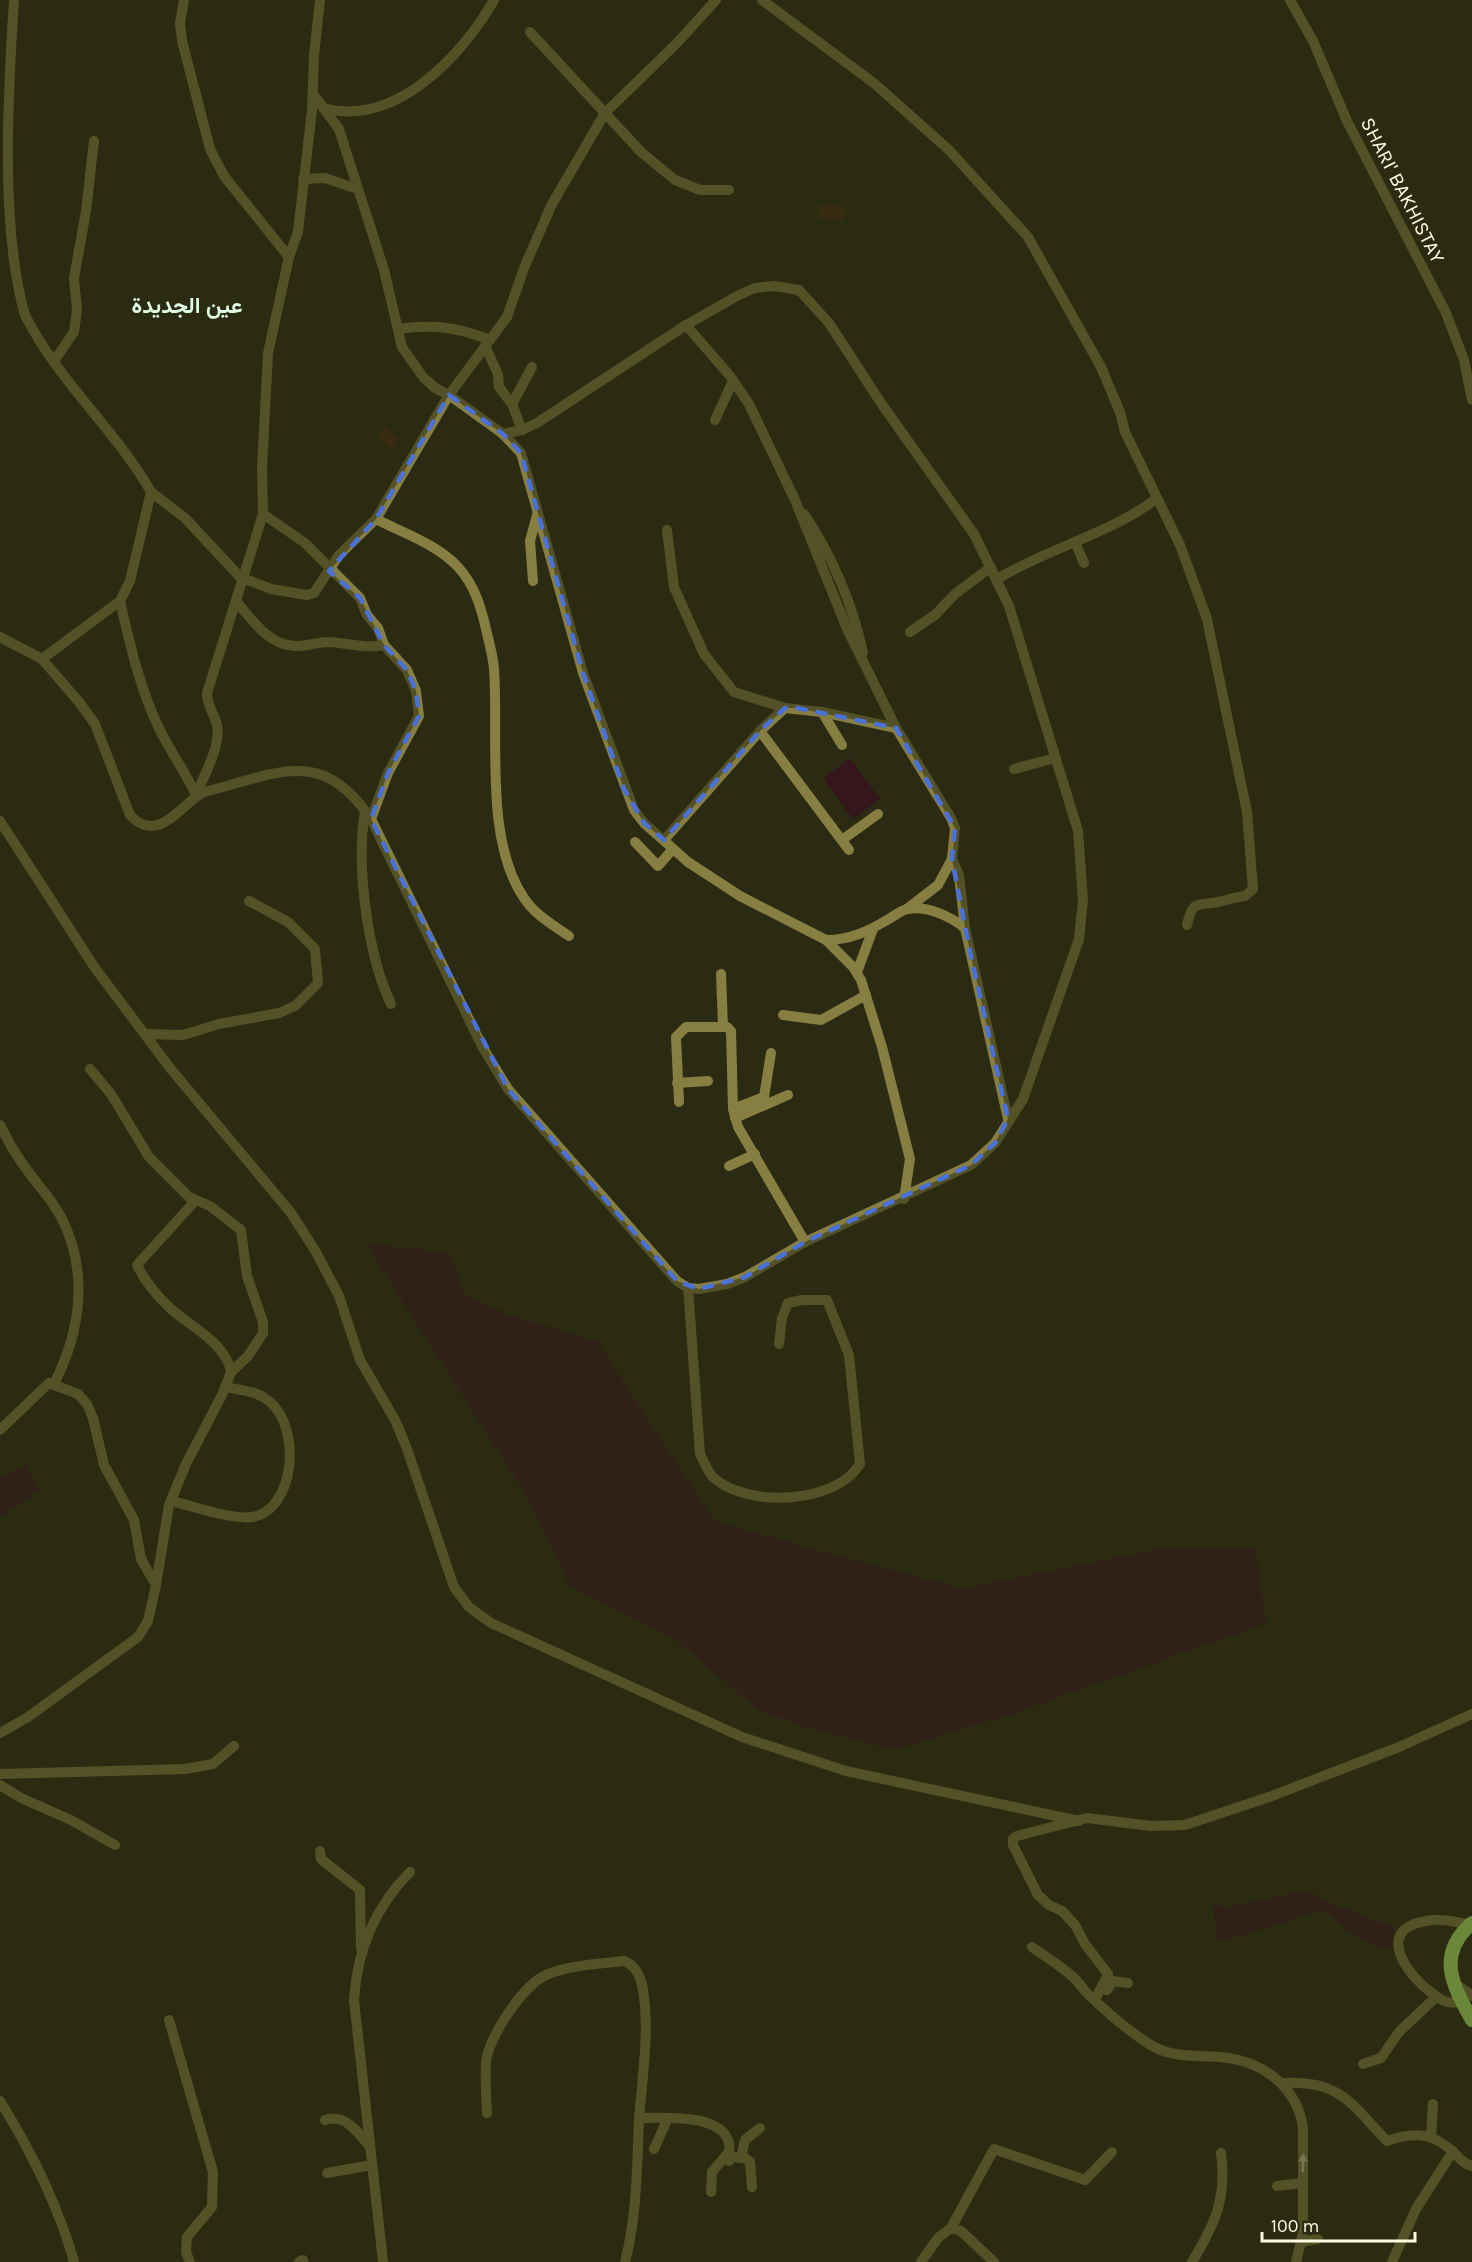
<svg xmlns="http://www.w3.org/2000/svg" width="1472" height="2262" font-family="Karla,Vazirmatn,sans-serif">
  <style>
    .green { fill: #35161c }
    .water { fill: #492a0e }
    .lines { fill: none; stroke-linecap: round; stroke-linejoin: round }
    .minor { stroke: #877e41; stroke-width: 10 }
    .major { stroke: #b7f76b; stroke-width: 14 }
    .oneway { fill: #d4d0a8 }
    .marked { fill: none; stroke: #4a71d9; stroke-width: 4.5; stroke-dasharray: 12 8; stroke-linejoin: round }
    .labels { text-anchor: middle; stroke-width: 6; stroke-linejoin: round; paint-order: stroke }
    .street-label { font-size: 20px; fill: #fdfcdf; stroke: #2b2b13 }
    .quarter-label { font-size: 22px; font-weight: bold; fill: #e0fde6; stroke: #2b2b13 }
  </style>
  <rect width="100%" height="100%" fill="#2b2b13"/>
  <g class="green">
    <polygon points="850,758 880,799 853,819 823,778"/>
    <polygon points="366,1244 448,1252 466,1295 512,1316 597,1341 715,1521 827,1553 963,1588 1172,1546 1255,1549 1267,1623 1012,1714 894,1750 801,1726 758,1710 681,1644 569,1585 529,1500"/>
    <polygon points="24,1464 41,1490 0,1517 0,1480"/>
    <polygon points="1308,1890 1332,1904 1394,1927 1391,1951 1362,1941 1322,1910 1217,1943 1213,1904 1227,1907"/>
  </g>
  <g class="water">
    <polygon points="819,205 845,207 844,220 819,219"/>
    <polygon points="385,426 398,439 392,450 377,434"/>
  </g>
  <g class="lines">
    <g class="minor">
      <polyline points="184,0 180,23 182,41 210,149 224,176 289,257"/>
      <path d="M762,0l113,84 74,66 79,87 73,130 19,45 5,20 55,113 27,74 40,193 6,77 -8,7c-10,1 -15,3 -23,5 -22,7 -29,-5 -35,24"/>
      <polyline points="1290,0 1313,41 1347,121 1446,313 1464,360 1472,400"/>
      <polyline points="530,32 641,152 675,180 700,190 729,190"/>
      <polyline points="313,94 339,129 384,270 402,347 423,377 435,388 449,395 507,317 524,268 552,204 605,113 677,43 716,0"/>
      <path d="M323,108c72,20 139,-52 171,-108"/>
      <polyline points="303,179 325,178 355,188"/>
      <polyline points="686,325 730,376 749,404 795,500 848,631 896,728 951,818 955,828 952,859 959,875 965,928 1008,1119"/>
      <path d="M398,329c34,-5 60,-2 92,11"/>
      <polyline points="485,346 498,374 499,387 512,404"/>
      <polyline points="54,361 74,332 77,310 74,278 86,211 94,141"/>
      <polyline points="715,420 733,381"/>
      <polyline points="522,430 512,404 532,367"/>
      <polyline points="151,492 185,518 240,577 271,589 307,595 314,593 339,555 376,519 449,395 503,434 521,453 583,673 634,810 644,823 688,862 740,896 826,940 853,967 861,980 882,1047 910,1159 904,1199"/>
      <polyline points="263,514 305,543 360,598 367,615 378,628 384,645 407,670 416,691 419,716 388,773 371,819"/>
      <path d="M804,514c28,41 49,91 59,139"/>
      <path d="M376,519c27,14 61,25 82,48 16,17 23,40 28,62 3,13 7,27 8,40 5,67 -10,171 30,229 11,17 29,27 45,38"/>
      <polyline points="667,530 674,587 704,654 734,692 785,708"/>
      <polyline points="1075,542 1084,563"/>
      <path d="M997,579c51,-31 111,-44 159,-80"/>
      <polyline points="533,581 530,541 537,515"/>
      <path d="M120,601c10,43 19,85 38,125 11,24 27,45 38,69"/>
      <path d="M236,601c16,19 34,46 61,45 11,0 21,-4 32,-4 21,1 34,7 55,3"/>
      <polyline points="910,632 935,615 955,594 991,567"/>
      <path d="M0,637l42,22 78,-58 10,-20 21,-89c-36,-63 -93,-111 -126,-177 -25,-86 -17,-222 -11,-315"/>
      <path d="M42,659l37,43 16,22 35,91c29,32 54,-15 74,-23 73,-18 117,-47 167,27l112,229 25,41 169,192 11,7 11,1 28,-5 18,-7 60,-35 166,-77 24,-22 28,-44 56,-160 4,-39 -5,-69 -69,-225 -35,-72 -91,-128 -54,-83 -30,-33 -25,-4 -19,2 -16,7 -53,30 -149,98 -15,7 -19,4"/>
      <polyline points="822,712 842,745"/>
      <polyline points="760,731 849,850"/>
      <polyline points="1014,769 1055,758"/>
      <path d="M196,795c8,-20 25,-48 21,-70 -3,-11 -10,-20 -10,-32l56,-179 -1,-46 6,-115 21,-96 9,-25 14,-122 2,-55 6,-55"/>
      <path d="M365,811c-9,55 2,142 26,193"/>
      <polyline points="0,821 95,968 170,1068 291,1213 316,1252 339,1296 360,1360 395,1420 406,1446 454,1587 469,1607 491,1623 742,1737 846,1771 1079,1821"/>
      <polyline points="664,840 760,731 785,708 822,712 896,728"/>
      <polyline points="842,840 878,814"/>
      <polyline points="635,842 658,866 673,849"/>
      <polyline points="908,908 938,885 952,859"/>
      <path d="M826,940c23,0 41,-8 61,-20 6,-3 14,-10 21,-11 19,-4 43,8 57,19"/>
      <polyline points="857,972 873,929"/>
      <polyline points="721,974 723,1026"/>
      <polyline points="783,1015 821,1020 866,995"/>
      <polyline points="146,1034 183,1035 219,1024 279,1013 295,1006 318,983 315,949 288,922 249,901"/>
      <polyline points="90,1069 111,1094 149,1157 189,1197 210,1206 241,1230 247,1276 263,1322 263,1333 248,1356 231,1372 223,1393 186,1464 169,1505 156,1585"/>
      <polyline points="677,1083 708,1081"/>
      <polyline points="679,1102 676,1037 686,1027 727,1027 731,1031 733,1109 738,1127 805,1242"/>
      <polyline points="733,1109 764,1097 771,1053"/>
      <polyline points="735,1118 788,1095"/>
      <path d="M0,1125c6,11 11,22 18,32 13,21 32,39 43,60 28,54 20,114 -7,167"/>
      <polyline points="729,1166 755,1154"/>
      <path d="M195,1201l-58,64c8,17 20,31 34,44 19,17 56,35 60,63"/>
      <path d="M688,1288l12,166c4,7 8,19 14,24 34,30 122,26 146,-14l-11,-109 -22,-55h-25l-14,3 -6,15 -3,26"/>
      <polyline points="0,1430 49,1383 78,1394 87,1404 93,1418 104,1465 134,1520 141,1559 156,1585 148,1621 138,1637 28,1717 0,1733"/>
      <path d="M171,1501c22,5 60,19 82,16 42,-8 49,-89 16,-116 -12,-10 -29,-11 -44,-14"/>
      <polyline points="0,1774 185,1769 213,1764 234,1746"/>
      <polyline points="0,1785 21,1798 71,1820 115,1845"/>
      <polyline points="320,1851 321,1859 360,1890 361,1948"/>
      <path d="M1032,1947c14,10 29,19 41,30 5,4 8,9 12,14 19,19 41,38 64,53 25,16 52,10 80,14 38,6 69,32 74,70v105l-7,29"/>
      <polyline points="1452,1981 1472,1996"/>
      <polyline points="1107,1990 1113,1981 1128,1983"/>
      <polyline points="1095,2000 1108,1974 1085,1944 1075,1925 1062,1911 1049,1905 1038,1895 1013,1845 1013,1839 1017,1836 1087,1818 1151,1826 1185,1825 1269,1797 1399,1747 1472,1714"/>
      <path d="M1462,2002c-5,0 -10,1 -14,0 -8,-1 -14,-8 -20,-12 -29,-24 -51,-65 5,-70 12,-1 26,3 37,4"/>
      <polyline points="169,2020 213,2172 212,2207 187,2237 186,2252 190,2262"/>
      <polyline points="1363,2064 1381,2058 1399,2032 1436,1997"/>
      <path d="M1284,2083c57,-3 67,21 103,58 25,-9 46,-9 66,11 7,6 10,12 19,14"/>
      <path d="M0,2101c31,50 58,104 74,161"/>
      <path d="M487,2113c-1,-17 -2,-34 -1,-51 2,-24 38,-79 62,-88 23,-9 52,-10 76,-13 13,5 17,17 19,29 7,43 -1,87 -4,130 -2,47 -2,96 -14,142"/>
      <path d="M640,2118c22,0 76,-4 87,20 4,6 2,16 2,23"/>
      <path d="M325,2120c20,-7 34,13 45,27"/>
      <polyline points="1431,2137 1433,2104"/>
      <polyline points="654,2149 668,2118"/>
      <polyline points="729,2157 745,2158 750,2162 752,2187"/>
      <polyline points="741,2158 745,2140 760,2128"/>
      <polyline points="327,2173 372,2165"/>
      <polyline points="1277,2186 1302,2183"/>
      <polyline points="711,2192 712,2172 729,2152"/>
      <polyline points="951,2228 994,2149 1085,2180 1112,2152"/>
      <polyline points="1301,2242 1318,2239"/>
      <polyline points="299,2262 303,2260"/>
      <path d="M383,2262l-29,-262c3,-50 21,-93 56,-128"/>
      <polyline points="921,2262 938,2238 951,2228 961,2231 994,2262"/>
      <path d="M1192,2262c23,-38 35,-63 29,-109"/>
      <polyline points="1392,2262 1416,2209 1453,2151"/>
    </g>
    <path class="major" d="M1472,1923c-36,31 -20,62 0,97"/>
  </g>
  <defs><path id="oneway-solid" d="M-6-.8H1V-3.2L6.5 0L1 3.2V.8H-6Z" transform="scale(1.5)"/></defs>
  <use class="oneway" href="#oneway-solid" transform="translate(1303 2163) rotate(-88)"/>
  <path d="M0 0H1472V2262H0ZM449,395l54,39 18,19 62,220 41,116 20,34 20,17 96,-109 25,-23h12l99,20 59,100 -3,31 18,93 38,167 -13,24 -24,22 -166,77 -60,35 -46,12 -22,-8 -169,-192 -137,-270 17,-46 31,-57 -3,-25 -9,-21 -23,-25 -24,-47 -31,-27 47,-52z" fill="#2b2b13" fill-opacity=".55" fill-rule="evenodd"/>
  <path class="marked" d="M449,395l54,39 18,19 62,220 41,116 20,34 20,17 96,-109 25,-23h12l99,20 59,100 -3,31 18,93 38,167 -13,24 -24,22 -166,77 -60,35 -46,12 -22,-8 -169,-192 -137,-270 17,-46 31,-57 -3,-25 -9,-21 -23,-25 -24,-47 -31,-27 47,-52z"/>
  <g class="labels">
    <g class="street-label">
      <text transform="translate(1403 190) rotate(63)" y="7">SHARI' BAKHISTAY</text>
    </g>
    <g class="quarter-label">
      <text x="187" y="313">عين الجديدة</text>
    </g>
  </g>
  <path d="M1262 2232v9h153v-9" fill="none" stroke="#fdfcdf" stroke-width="3"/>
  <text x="1271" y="2232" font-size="18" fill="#fdfcdf" stroke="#2b2b13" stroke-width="4.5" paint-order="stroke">100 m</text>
</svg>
